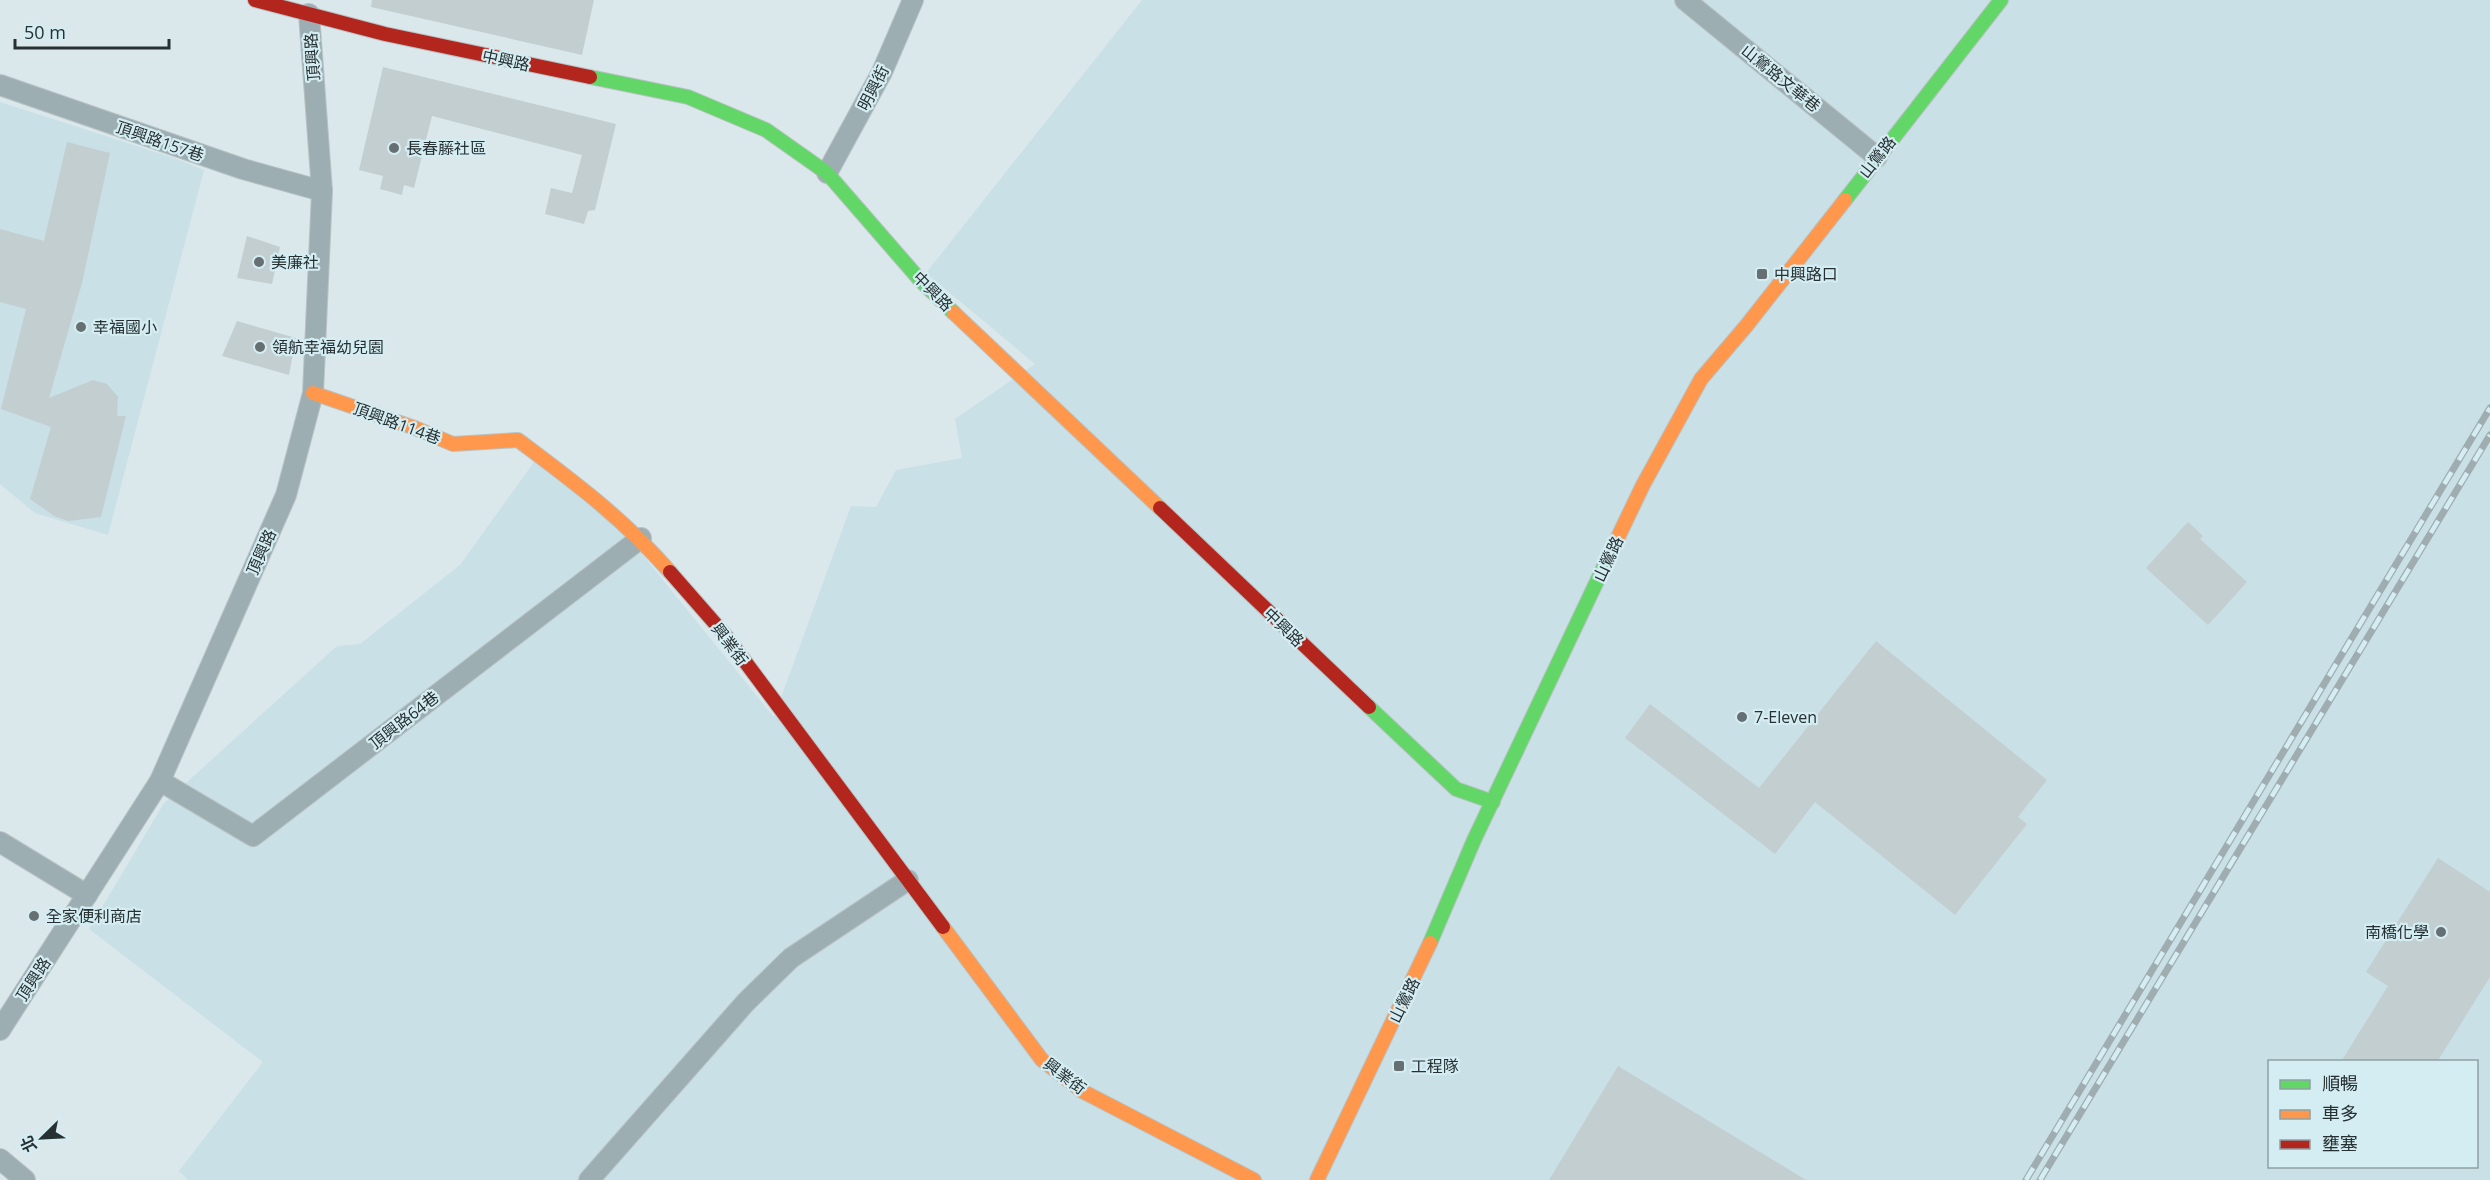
<svg xmlns="http://www.w3.org/2000/svg" width="2490" height="1180" font-family="'Open Sans','Noto Sans TC',sans-serif">
  <style>
    .built { fill: #c8e0e6; fill-rule: evenodd }
    .building { fill: #c3ced0 }
    .lines { fill: none; stroke-linecap: round; stroke-linejoin: round }
    .street-casing { stroke: #b9c2c4; stroke-width: 22 }
    .fast-casing { stroke: #b9c2c4; stroke-width: 16 }
    .slow-casing { stroke: #b9c2c4; stroke-width: 16 }
    .jam-casing { stroke: #b9c2c4; stroke-width: 16 }
    .street { stroke: #9daeb3; stroke-width: 20 }
    .fast { stroke: #63d668; stroke-width: 14 }
    .slow { stroke: #ff974d; stroke-width: 14 }
    .jam { stroke: #b3261e; stroke-width: 14 }
    .rail-casing { stroke: #a0adb0; stroke-width: 7 }
    .rail { stroke: #d4edf2; stroke-width: 4.5; stroke-dasharray: 14; stroke-linecap: butt }
    .poi-dot { fill: #667073; stroke: #d4edf2; stroke-width: 2 }
    .labels { text-anchor: middle; stroke-width: 4.5; stroke-linejoin: round; paint-order: stroke }
    .street-label { font-size: 16px; fill: #273032; stroke: #d4edf2 }
    .poi-label { font-size: 16px; fill: #273032; stroke: #d4edf2; text-anchor: start }
  </style>
  <rect width="100%" height="100%" fill="#dbe8eb"/>
  <g class="built">
    <path d="M1142,0h1348v1180h-2302l-9,-9 84,-109 -174,-133 75,-126 173,-157 23,-2 100,-79 74,-103 91,71 149,184 77,-211 25,1 20,-37 66,-12 -7,-39 80,-55 -109,-91zM2270,1062h206v104h-206z"/>
    <polygon points="0,102 174,158 204,170 108,535 35,513 0,484"/>
  </g>
  <g class="building">
    <polygon points="372,0 594,0 582,55 371,7"/>
    <polygon points="383,67 616,124 595,210 588,211 584,224 545,214 551,188 572,193 582,155 432,116 414,188 404,185 402,195 380,189 383,176 359,170"/>
    <polygon points="67,142 110,153 82,283 49,398 93,380 107,384 118,397 117,416 126,416 101,517 68,521 54,516 30,499 51,427 1,409 26,309 0,302 0,229 44,241"/>
    <polygon points="247,236 280,247 272,284 237,278"/>
    <polygon points="237,321 296,338 289,375 222,356"/>
    <polygon points="2188,522 2203,536 2200,539 2247,582 2208,625 2146,568"/>
    <polygon points="1876,641 2047,780 2018,817 2027,824 1955,915 1815,802 1775,854 1625,738 1650,704 1759,788"/>
    <polygon points="2438,858 2490,892 2490,977 2437,1062 2341,1062 2388,986 2366,972"/>
    <polygon points="1618,1066 1806,1180 1549,1180"/>
  </g>
  <g class="lines">
    <g class="street-casing">
      <g id="street">
        <polyline points="1685,0 1877,157"/>
        <polyline points="0,85 243,169 322,191"/>
        <polyline points="827,173 882,72 913,0"/>
        <polyline points="160,781 253,836 641,538"/>
        <polyline points="0,842 87,895"/>
        <polyline points="0,1030 160,781 286,495 313,393 322,191 309,14"/>
        <polyline points="0,1159 25,1180"/>
        <polyline points="589,1180 746,1002 791,958 908,880"/>
      </g>
    </g>
    <g class="fast-casing">
      <g id="fast">
        <polyline points="590,77 688,97 766,130 827,173 920,280 954,313"/>
        <polyline points="1845,200 2001,0"/>
        <polyline points="1369,707 1456,789 1493,802"/>
        <polyline points="1430,943 1474,840 1608,558"/>
      </g>
    </g>
    <g class="slow-casing">
      <g id="slow">
        <polyline points="954,313 1160,508"/>
        <path d="M313,393l102,35 38,16 65,-4c57,43 105,78 152,132"/>
        <polyline points="1608,558 1643,485 1701,379 1747,325 1845,200"/>
        <polyline points="943,927 1042,1060 1082,1091 1254,1180"/>
        <polyline points="1317,1180 1430,943"/>
      </g>
    </g>
    <g class="jam-casing">
      <g id="jam">
        <polyline points="255,0 385,34 590,77"/>
        <polyline points="1160,508 1369,707"/>
        <polyline points="670,572 726,636 943,927"/>
      </g>
    </g>
    <use href="#street" class="street"/>
    <use href="#fast" class="fast"/>
    <use href="#slow" class="slow"/>
    <use href="#jam" class="jam"/>
    <g class="rail-casing">
      <g id="rail">
        <polyline points="2026,1180 2490,408"/>
        <polyline points="2040,1180 2490,435"/>
      </g>
    </g>
    <use href="#rail" class="rail"/>
  </g>
  <g class="poi-dot">
    <circle cx="394" cy="148" r="6"/>
    <circle cx="259" cy="262" r="6"/>
    <rect x="1756" y="268" width="12" height="12" rx="3"/>
    <circle cx="81" cy="327" r="6"/>
    <circle cx="260" cy="347" r="6"/>
    <circle cx="1742" cy="717" r="6"/>
    <circle cx="34" cy="916" r="6"/>
    <circle cx="2441" cy="932" r="6"/>
    <rect x="1393" y="1060" width="12" height="12" rx="3"/>
  </g>
  <g class="labels">
    <g class="street-label">
      <text transform="translate(312 57) rotate(-94)" y="6">頂興路</text>
      <text transform="translate(506 60) rotate(12)" y="6">中興路</text>
      <text transform="translate(1781 78) rotate(39)" y="6">山鶯路文華巷</text>
      <text transform="translate(873 88) rotate(-63)" y="6">明興街</text>
      <text transform="translate(160 141) rotate(19)" y="6">頂興路157巷</text>
      <text transform="translate(1877 157) rotate(-52)" y="6">山鶯路</text>
      <text transform="translate(933 291) rotate(45)" y="6">中興路</text>
      <text transform="translate(397 423) rotate(20)" y="6">頂興路114巷</text>
      <text transform="translate(261 552) rotate(-66)" y="6">頂興路</text>
      <text transform="translate(1608 559) rotate(-65)" y="6">山鶯路</text>
      <text transform="translate(1284 627) rotate(44)" y="6">中興路</text>
      <text transform="translate(730 644) rotate(53)" y="6">興業街</text>
      <text transform="translate(404 720) rotate(-38)" y="6">頂興路64巷</text>
      <text transform="translate(33 979) rotate(-57)" y="6">頂興路</text>
      <text transform="translate(1404 1000) rotate(-64)" y="6">山鶯路</text>
      <text transform="translate(1065 1076) rotate(37)" y="6">興業街</text>
    </g>
    <g class="poi-label">
      <text x="406" y="154">長春藤社區</text>
      <text x="271" y="268">美廉社</text>
      <text x="1774" y="280">中興路口</text>
      <text x="93" y="333">幸福國小</text>
      <text x="272" y="353">領航幸福幼兒園</text>
      <text x="1754" y="723">7-Eleven</text>
      <text x="46" y="922">全家便利商店</text>
      <text x="2429" y="938" text-anchor="end">南橋化學</text>
      <text x="1411" y="1072">工程隊</text>
    </g>
  </g>
  <rect x="2268" y="1060" width="210" height="108" fill="#d4edf2" stroke="#8fa1a5" stroke-width="1.5"/>
  <rect x="2280" y="1080" width="30" height="9" fill="#63d668" stroke="#8fa1a5" stroke-width="1.5"/>
  <text x="2322" y="1090" font-size="18" fill="#273032">順暢</text>
  <rect x="2280" y="1110" width="30" height="9" fill="#ff974d" stroke="#8fa1a5" stroke-width="1.5"/>
  <text x="2322" y="1120" font-size="18" fill="#273032">車多</text>
  <rect x="2280" y="1140" width="30" height="9" fill="#b3261e" stroke="#8fa1a5" stroke-width="1.5"/>
  <text x="2322" y="1150" font-size="18" fill="#273032">壅塞</text>
  <g transform="translate(42 1138) rotate(246)" stroke="#d4edf2" stroke-width="4.5" paint-order="stroke">
  <path d="M0-4.5L10 22L0 15L-10 22Z" fill="#273032"/>
  <text y="-9" font-size="16" font-weight="bold" text-anchor="middle" fill="#273032">北</text>
  </g>
  <path d="M15 39v9h154v-9" fill="none" stroke="#273032" stroke-width="3"/>
  <text x="24" y="39" font-size="18" fill="#273032" stroke="#d4edf2" stroke-width="4.5" paint-order="stroke">50 m</text>
</svg>
